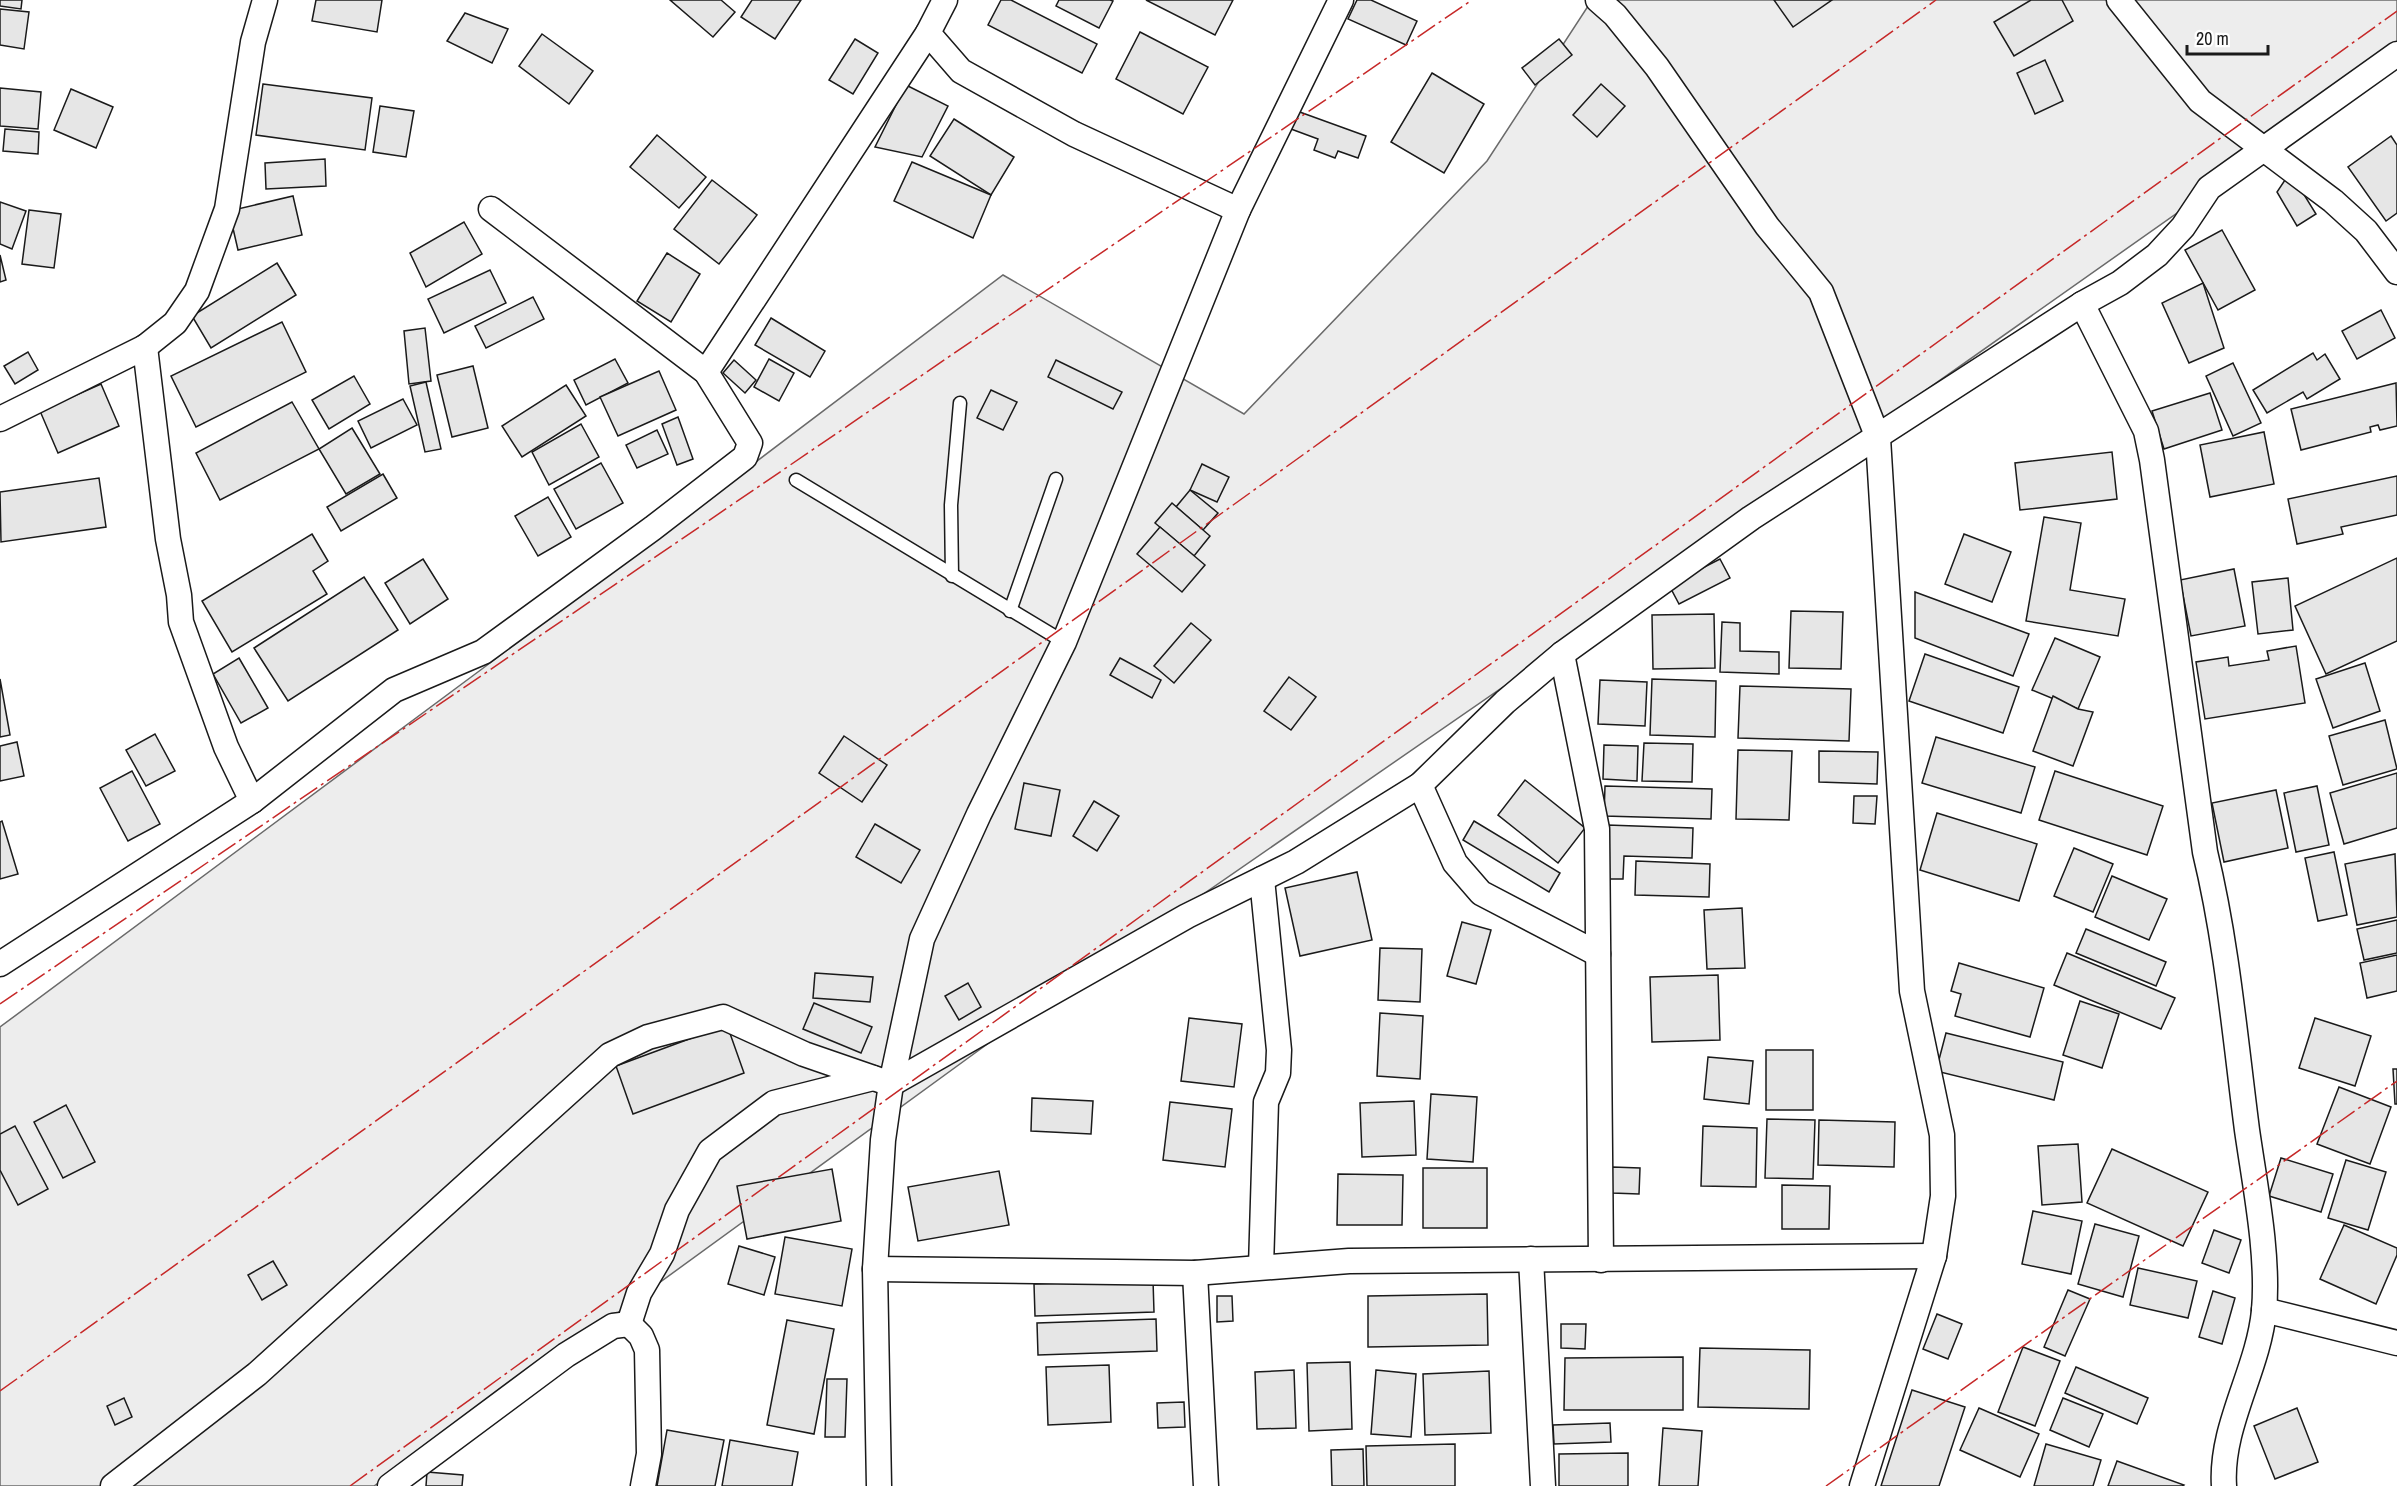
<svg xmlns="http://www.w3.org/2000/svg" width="2397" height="1486" font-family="'Archivo Narrow',sans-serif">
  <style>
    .built { fill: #ededed; stroke: #6a6a6a; stroke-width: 1.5 }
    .building { fill: #e6e6e6; stroke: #1a1a1a; stroke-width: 1.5 }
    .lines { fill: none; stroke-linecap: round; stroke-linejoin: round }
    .lane-casing { stroke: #1a1a1a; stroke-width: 15 }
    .street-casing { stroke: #1a1a1a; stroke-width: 27 }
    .lane { stroke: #fff; stroke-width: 12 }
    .street { stroke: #fff; stroke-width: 24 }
    .power { stroke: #c62828; stroke-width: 1.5; stroke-dasharray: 21 4.5 3 4.5; stroke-linecap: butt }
  </style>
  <rect width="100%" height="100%" fill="#fff"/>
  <polygon class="built" points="1592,0 2397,0 2397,58 1600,620 1008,1029 560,1355 374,1486 0,1486 0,1027 490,663 1003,275 1244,414 1487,161"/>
  <g class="building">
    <polygon points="0,0 22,0 21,9 0,6"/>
    <polygon points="316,0 382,0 377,32 312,21"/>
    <polygon points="670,0 721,0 735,12 713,37"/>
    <polygon points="752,0 801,0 775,39 741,17"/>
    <polygon points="1001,0 1011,0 1097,44 1082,73 988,25"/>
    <polygon points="1059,0 1110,0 1113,1 1099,28 1056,6"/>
    <polygon points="1146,0 1233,0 1215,35"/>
    <polygon points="1357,0 1371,0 1417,21 1406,45 1348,19"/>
    <polygon points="1774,0 1832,0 1793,27"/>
    <polygon points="2031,0 2062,0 2073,21 2014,56 1994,22"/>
    <polygon points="0,9 29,12 24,49 0,45"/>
    <polygon points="465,13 508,29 492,63 447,41"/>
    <polygon points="1140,32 1208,67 1183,114 1116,79"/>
    <polygon points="542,34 593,71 569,104 519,66"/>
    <polygon points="855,39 878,53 853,94 829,80"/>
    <polygon points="1559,39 1572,55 1535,85 1522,68"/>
    <polygon points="2045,60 2063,101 2035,114 2017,73"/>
    <polygon points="1432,73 1484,104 1444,173 1391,142"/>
    <polygon points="263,84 372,98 365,150 256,135"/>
    <polygon points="1601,84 1625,106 1597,137 1573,115"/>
    <polygon points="906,85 948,106 922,157 875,147"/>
    <polygon points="0,88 41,92 38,129 0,126"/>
    <polygon points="71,89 113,107 96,148 54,130"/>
    <polygon points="380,106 414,111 406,157 373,152"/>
    <polygon points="1297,111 1366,136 1358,158 1338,151 1335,158 1314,150 1318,139 1291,129"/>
    <polygon points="954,119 1014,157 991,195 930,156"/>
    <polygon points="5,129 39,132 38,154 3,151"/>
    <polygon points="657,135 706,177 679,208 630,167"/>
    <polygon points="2391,136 2397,145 2397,213 2386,221 2348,167"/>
    <polygon points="325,159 326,186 266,189 265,163"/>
    <polygon points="912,162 991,195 973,238 894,201"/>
    <polygon points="712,180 757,215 719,264 674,229"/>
    <polygon points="2285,180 2295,180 2316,214 2297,226 2277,192"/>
    <polygon points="293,196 302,235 238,250 229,211"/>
    <polygon points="0,202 26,211 12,249 0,244"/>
    <polygon points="29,210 61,214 54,268 22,264"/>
    <polygon points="464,222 482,254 426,287 410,253"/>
    <polygon points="2222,230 2255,290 2218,310 2185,250"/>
    <polygon points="667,253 700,274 671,322 637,301"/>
    <polygon points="0,255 6,280 0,282"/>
    <polygon points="277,263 296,295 211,348 192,316"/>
    <polygon points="490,270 506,303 444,333 428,299"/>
    <polygon points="2203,283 2224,348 2189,363 2162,303"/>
    <polygon points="533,297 544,319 486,348 475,326"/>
    <polygon points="2381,310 2395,338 2357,359 2342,331"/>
    <polygon points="771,318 825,351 810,377 755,345"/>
    <polygon points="282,322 306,372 196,427 171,376"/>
    <polygon points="425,328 431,381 409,384 404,331"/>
    <polygon points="28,352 38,370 15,384 4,366"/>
    <polygon points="2313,353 2317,360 2325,354 2340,379 2307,399 2303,392 2267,413 2253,390"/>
    <polygon points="615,359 628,383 586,405 574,380"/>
    <polygon points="769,359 794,373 779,401 754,387"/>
    <polygon points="734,360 756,380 745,393 723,373"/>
    <polygon points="1056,360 1122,392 1113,409 1048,377"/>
    <polygon points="2233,363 2261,423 2233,436 2206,376"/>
    <polygon points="473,366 488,428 452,437 437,375"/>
    <polygon points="659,371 676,410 618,436 600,397"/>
    <polygon points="354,376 370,404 329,429 312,400"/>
    <polygon points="426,382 441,449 425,452 410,386"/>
    <polygon points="2396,383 2397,426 2380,430 2378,425 2370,427 2371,432 2301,450 2291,409"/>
    <polygon points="101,384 119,426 58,453 40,411"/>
    <polygon points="566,385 586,416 522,457 502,426"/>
    <polygon points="991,390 1017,402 1003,430 977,418"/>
    <polygon points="2210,393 2222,430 2164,449 2152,411"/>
    <polygon points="403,399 417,425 371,448 358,421"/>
    <polygon points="292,402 319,449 220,500 196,453"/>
    <polygon points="678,417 693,459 677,465 662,424"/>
    <polygon points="581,424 599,457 549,485 532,452"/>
    <polygon points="352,428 380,474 346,494 319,449"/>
    <polygon points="657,430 668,454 637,468 626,445"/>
    <polygon points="2264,432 2274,484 2210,497 2200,445"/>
    <polygon points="2112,452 2117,499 2020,510 2015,463"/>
    <polygon points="601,463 623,503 576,529 554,489"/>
    <polygon points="1202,464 1229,477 1217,502 1190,490"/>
    <polygon points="383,474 397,498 341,531 327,507"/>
    <polygon points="2397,476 2397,515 2341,527 2343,534 2297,544 2288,499"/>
    <polygon points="99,478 106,527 1,542 0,492"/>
    <polygon points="1190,490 1218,513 1203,530 1176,507"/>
    <polygon points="548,497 571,537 538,556 515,516"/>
    <polygon points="1172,503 1210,536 1194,556 1155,523"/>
    <polygon points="2044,517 2081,523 2070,590 2125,599 2118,636 2026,621"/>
    <polygon points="1160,527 1205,565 1182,592 1137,554"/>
    <polygon points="312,534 328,561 313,571 327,594 232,652 202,601"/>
    <polygon points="1964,534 2011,552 1992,602 1945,584"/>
    <polygon points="2397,558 2397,641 2326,674 2295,606"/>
    <polygon points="423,559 448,599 410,624 385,583"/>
    <polygon points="1720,559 1730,578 1679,604 1669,585"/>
    <polygon points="2234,569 2245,626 2191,636 2180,580"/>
    <polygon points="364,577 398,630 288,701 254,648"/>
    <polygon points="2288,578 2293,630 2258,634 2252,582"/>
    <polygon points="1915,592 2029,634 2013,676 1915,638"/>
    <polygon points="1791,611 1843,612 1841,669 1789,668"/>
    <polygon points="1714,614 1715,668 1653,669 1652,615"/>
    <polygon points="1722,622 1740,623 1740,651 1779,652 1779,674 1720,672"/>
    <polygon points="1191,623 1211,640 1174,683 1154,666"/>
    <polygon points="2055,638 2100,657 2078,709 2032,690"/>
    <polygon points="2296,646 2305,703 2205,719 2196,662 2228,657 2229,666 2269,660 2267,651"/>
    <polygon points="1925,654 2019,687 2003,733 1909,701"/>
    <polygon points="239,658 268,708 241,723 213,674"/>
    <polygon points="1120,658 1161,680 1152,698 1110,675"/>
    <polygon points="2365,663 2380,711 2333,728 2316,679"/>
    <polygon points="1289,677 1316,697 1291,730 1264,711"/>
    <polygon points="0,679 10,735 0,737"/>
    <polygon points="1652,679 1716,681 1715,737 1650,735"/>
    <polygon points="1600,680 1647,682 1645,726 1598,724"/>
    <polygon points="1740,686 1851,689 1849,741 1738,738"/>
    <polygon points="2053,696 2078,709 2093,712 2073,766 2033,751"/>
    <polygon points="2385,720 2397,769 2343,785 2329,736"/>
    <polygon points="155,734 175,771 146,786 126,750"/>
    <polygon points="844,736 887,765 862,802 819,773"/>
    <polygon points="1936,737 2035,767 2021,813 1922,783"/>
    <polygon points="17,742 24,776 0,781 0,746"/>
    <polygon points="1644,743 1693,744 1692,782 1642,781"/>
    <polygon points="1604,745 1638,746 1637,781 1603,779"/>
    <polygon points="1738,750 1792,751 1789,820 1736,819"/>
    <polygon points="1819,751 1878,752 1877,784 1819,782"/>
    <polygon points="132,771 160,824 128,841 100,788"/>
    <polygon points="2055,771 2163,806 2147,855 2039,820"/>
    <polygon points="2397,773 2397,828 2344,844 2330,793"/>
    <polygon points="1525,780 1585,828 1558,863 1498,815"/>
    <polygon points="1024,783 1060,790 1051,836 1015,829"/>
    <polygon points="1605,786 1712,789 1711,819 1604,816"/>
    <polygon points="2317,786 2329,845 2296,852 2284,793"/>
    <polygon points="2276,790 2288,848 2224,862 2212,803"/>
    <polygon points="1854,796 1877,796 1875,824 1853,823"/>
    <polygon points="1094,801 1119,816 1097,851 1073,836"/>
    <polygon points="1937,813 2037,844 2019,901 1920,870"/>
    <polygon points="2,821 18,874 0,879 0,822"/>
    <polygon points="1474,821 1560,873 1549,892 1463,840"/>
    <polygon points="875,824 920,850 901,883 856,857"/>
    <polygon points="1607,825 1693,828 1692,858 1624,856 1623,879 1606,879"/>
    <polygon points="2074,848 2113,864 2093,912 2054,896"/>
    <polygon points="2334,852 2347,915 2318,921 2305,858"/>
    <polygon points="2395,854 2397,917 2357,925 2345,864"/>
    <polygon points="1636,861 1710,864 1709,897 1635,895"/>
    <polygon points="1357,872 1372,940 1300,956 1285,888"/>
    <polygon points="2112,876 2167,899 2149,940 2095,917"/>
    <polygon points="1742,908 1745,968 1707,969 1704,910"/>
    <polygon points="2397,920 2397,953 2364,960 2357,929"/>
    <polygon points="1462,922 1491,930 1476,984 1447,976"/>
    <polygon points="2086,929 2166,962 2156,986 2076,953"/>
    <polygon points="1380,948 1422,949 1420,1002 1378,1000"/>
    <polygon points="2067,953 2175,998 2161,1029 2054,985"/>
    <polygon points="2397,955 2397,991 2367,998 2360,963"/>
    <polygon points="1959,963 2044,988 2030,1037 1955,1016 1961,994 1951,991"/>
    <polygon points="815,973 873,977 870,1002 813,998"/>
    <polygon points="1718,975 1720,1040 1652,1042 1650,977"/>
    <polygon points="968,983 981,1007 959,1020 945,996"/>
    <polygon points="2080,1001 2119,1014 2102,1068 2063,1055"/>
    <polygon points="814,1003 872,1027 861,1053 803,1029"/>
    <polygon points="1380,1013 1423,1016 1420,1079 1377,1076"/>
    <polygon points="1189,1018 1242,1024 1234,1087 1181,1081"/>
    <polygon points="2315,1018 2371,1036 2355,1086 2299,1068"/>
    <polygon points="727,1025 744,1073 633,1114 616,1066"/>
    <polygon points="1946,1033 2063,1062 2054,1100 1936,1071"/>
    <rect x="1766" y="1050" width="47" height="60"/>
    <polygon points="1708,1057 1753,1061 1749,1104 1704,1099"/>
    <polygon points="2393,1069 2397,1069 2397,1104 2395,1104"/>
    <polygon points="2339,1087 2391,1107 2370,1164 2317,1144"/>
    <polygon points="1431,1094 1477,1097 1473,1162 1427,1159"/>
    <polygon points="1032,1098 1093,1101 1091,1134 1031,1131"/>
    <polygon points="1414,1101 1416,1155 1362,1157 1360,1103"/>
    <polygon points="1170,1102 1232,1109 1225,1167 1163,1160"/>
    <polygon points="66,1105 95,1162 63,1178 34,1122"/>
    <polygon points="1767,1119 1815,1120 1813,1179 1765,1178"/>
    <polygon points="1819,1120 1895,1122 1894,1167 1818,1165"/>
    <polygon points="15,1126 48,1189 18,1205 0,1170 0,1134"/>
    <polygon points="1703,1126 1757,1128 1756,1187 1701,1186"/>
    <polygon points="2078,1144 2082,1202 2042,1205 2038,1146"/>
    <polygon points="2112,1149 2208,1192 2183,1246 2087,1203"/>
    <polygon points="2281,1158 2333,1174 2321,1212 2269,1196"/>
    <polygon points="2346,1160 2386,1172 2368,1230 2328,1218"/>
    <polygon points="1612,1167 1640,1168 1639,1194 1612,1193"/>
    <rect x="1423" y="1168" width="64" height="60"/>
    <polygon points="832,1169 841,1221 747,1239 737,1186"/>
    <polygon points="999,1171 1009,1225 918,1241 908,1187"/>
    <polygon points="1338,1174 1403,1175 1402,1225 1337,1225"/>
    <polygon points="1782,1185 1830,1186 1829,1229 1782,1229"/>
    <polygon points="2033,1211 2082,1221 2071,1274 2022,1264"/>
    <polygon points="2095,1224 2139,1236 2123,1297 2078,1284"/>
    <polygon points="2344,1225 2397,1248 2397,1255 2376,1304 2320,1279"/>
    <polygon points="2214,1230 2241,1240 2229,1273 2202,1263"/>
    <polygon points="785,1237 852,1249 842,1306 775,1294"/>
    <polygon points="739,1246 775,1257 764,1295 728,1284"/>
    <polygon points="273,1261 287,1285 262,1300 248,1275"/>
    <polygon points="2138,1268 2197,1281 2188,1318 2130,1305"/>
    <polygon points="1153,1280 1154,1312 1035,1316 1034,1284"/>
    <polygon points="2068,1290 2090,1299 2065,1356 2044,1347"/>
    <polygon points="2213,1291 2235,1298 2222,1344 2199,1337"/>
    <polygon points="1487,1294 1488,1345 1368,1347 1368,1296"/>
    <polygon points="1217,1296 1232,1296 1233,1321 1217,1322"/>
    <polygon points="1937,1314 1962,1324 1948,1359 1923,1349"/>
    <polygon points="1156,1319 1157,1351 1038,1355 1037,1323"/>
    <polygon points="787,1320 834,1329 814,1434 767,1425"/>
    <polygon points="1561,1324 1586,1324 1585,1349 1561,1348"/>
    <polygon points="2023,1347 2060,1361 2035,1426 1998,1412"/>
    <polygon points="1700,1348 1810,1350 1809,1409 1698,1407"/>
    <polygon points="1683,1357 1683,1410 1564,1410 1565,1358"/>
    <polygon points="1350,1362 1352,1429 1309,1431 1307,1363"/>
    <polygon points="1109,1365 1111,1422 1048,1425 1046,1367"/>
    <polygon points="2076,1367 2148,1398 2137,1424 2065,1393"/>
    <polygon points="1294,1370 1296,1428 1257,1429 1255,1372"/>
    <polygon points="1376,1370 1416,1374 1411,1437 1371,1434"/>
    <polygon points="1489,1371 1491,1433 1425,1435 1423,1374"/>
    <polygon points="827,1379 847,1379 845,1437 825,1437"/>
    <polygon points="1912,1390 1965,1407 1939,1486 1881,1486"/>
    <polygon points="124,1398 132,1417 115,1425 107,1406"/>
    <polygon points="2063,1398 2103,1414 2089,1447 2050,1430"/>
    <polygon points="1184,1402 1185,1427 1158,1428 1157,1403"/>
    <polygon points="1979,1408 2039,1434 2020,1477 1960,1450"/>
    <polygon points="2297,1408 2318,1462 2275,1479 2254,1426"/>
    <polygon points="1610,1423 1611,1442 1554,1444 1553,1425"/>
    <polygon points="1663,1428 1702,1431 1698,1486 1659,1486"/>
    <polygon points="667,1430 724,1440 715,1486 657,1486"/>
    <polygon points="730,1440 798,1452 792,1486 722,1486"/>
    <polygon points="1455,1444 1455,1486 1367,1486 1366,1446"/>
    <polygon points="2046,1444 2101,1460 2093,1486 2034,1486"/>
    <polygon points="1363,1449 1364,1486 1332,1486 1331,1450"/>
    <polygon points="1628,1453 1628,1486 1559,1486 1559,1454"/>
    <polygon points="2117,1461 2184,1485 2183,1486 2108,1486"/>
    <polygon points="427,1472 463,1475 462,1486 426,1486"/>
  </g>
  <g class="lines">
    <g class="lane-casing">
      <g id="lane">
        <polyline points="796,480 1064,642"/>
        <polyline points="952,576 951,505 960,403"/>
        <polyline points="1010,611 1056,479"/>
      </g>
    </g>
    <g class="street-casing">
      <g id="street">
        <polyline points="945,0 928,33 961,71 1074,134 1238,210"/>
        <polyline points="1598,0 1615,15 1657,67 1767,226 1821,292 1878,438 1912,991 1942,1135 1943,1196 1934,1256 1862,1486"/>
        <polyline points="2119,0 2200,101 2333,201 2366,231 2397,272"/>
        <path d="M2082,304l64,127 6,29 53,392c22,91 30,185 42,278 8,56 22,125 17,181 -6,60 -44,115 -40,175"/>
        <polyline points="145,347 168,539 179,595 181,622 226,747 252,801"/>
        <polyline points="706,372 928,33"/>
        <polyline points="0,419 145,347 175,323 197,291 227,209 253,42 265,0"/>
        <polyline points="1562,654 1597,829 1601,1260"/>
        <polyline points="1420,785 1455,863 1481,893 1598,954"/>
        <polyline points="0,964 252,801 394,690 483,652 653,528 745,457 750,443 706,372 491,209"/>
        <polyline points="1531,1259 1543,1486"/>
        <polyline points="1261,1267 1266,1102 1278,1073 1279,1050 1262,879"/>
        <polyline points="875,1269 1195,1273 1349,1261 1934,1256"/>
        <polyline points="1195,1273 1206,1486"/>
        <polyline points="2264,1310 2397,1343"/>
        <polyline points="629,1324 639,1293 662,1254 677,1210 710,1151 774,1103 873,1078"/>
        <polyline points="629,1324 641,1336 647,1350 649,1454 643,1486"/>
        <polyline points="113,1486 257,1374 610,1055 648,1037 723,1017 804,1054 891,1084 1187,916 1296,862 1420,785 1505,702 1562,654 1751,518 2082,304 2120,283 2157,255 2183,227 2209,188 2397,54"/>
        <polyline points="390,1486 566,1355 613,1326 629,1324"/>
        <polyline points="879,1486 875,1269 883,1140 891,1084 922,939 979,814 1064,642 1238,210 1341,0"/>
      </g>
    </g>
    <use href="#lane" class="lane"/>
    <use href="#street" class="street"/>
    <g class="power">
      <polyline points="0,1004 1472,0"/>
      <polyline points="0,1391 1936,0"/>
      <polyline points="350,1486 2397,11"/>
      <polyline points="1826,1486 2397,1081"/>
    </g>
  </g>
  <path d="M2187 45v9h81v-9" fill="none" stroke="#1a1a1a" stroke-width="3"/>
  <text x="2196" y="45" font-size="18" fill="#1a1a1a" stroke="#ffffff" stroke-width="4.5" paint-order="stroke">20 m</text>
</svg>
